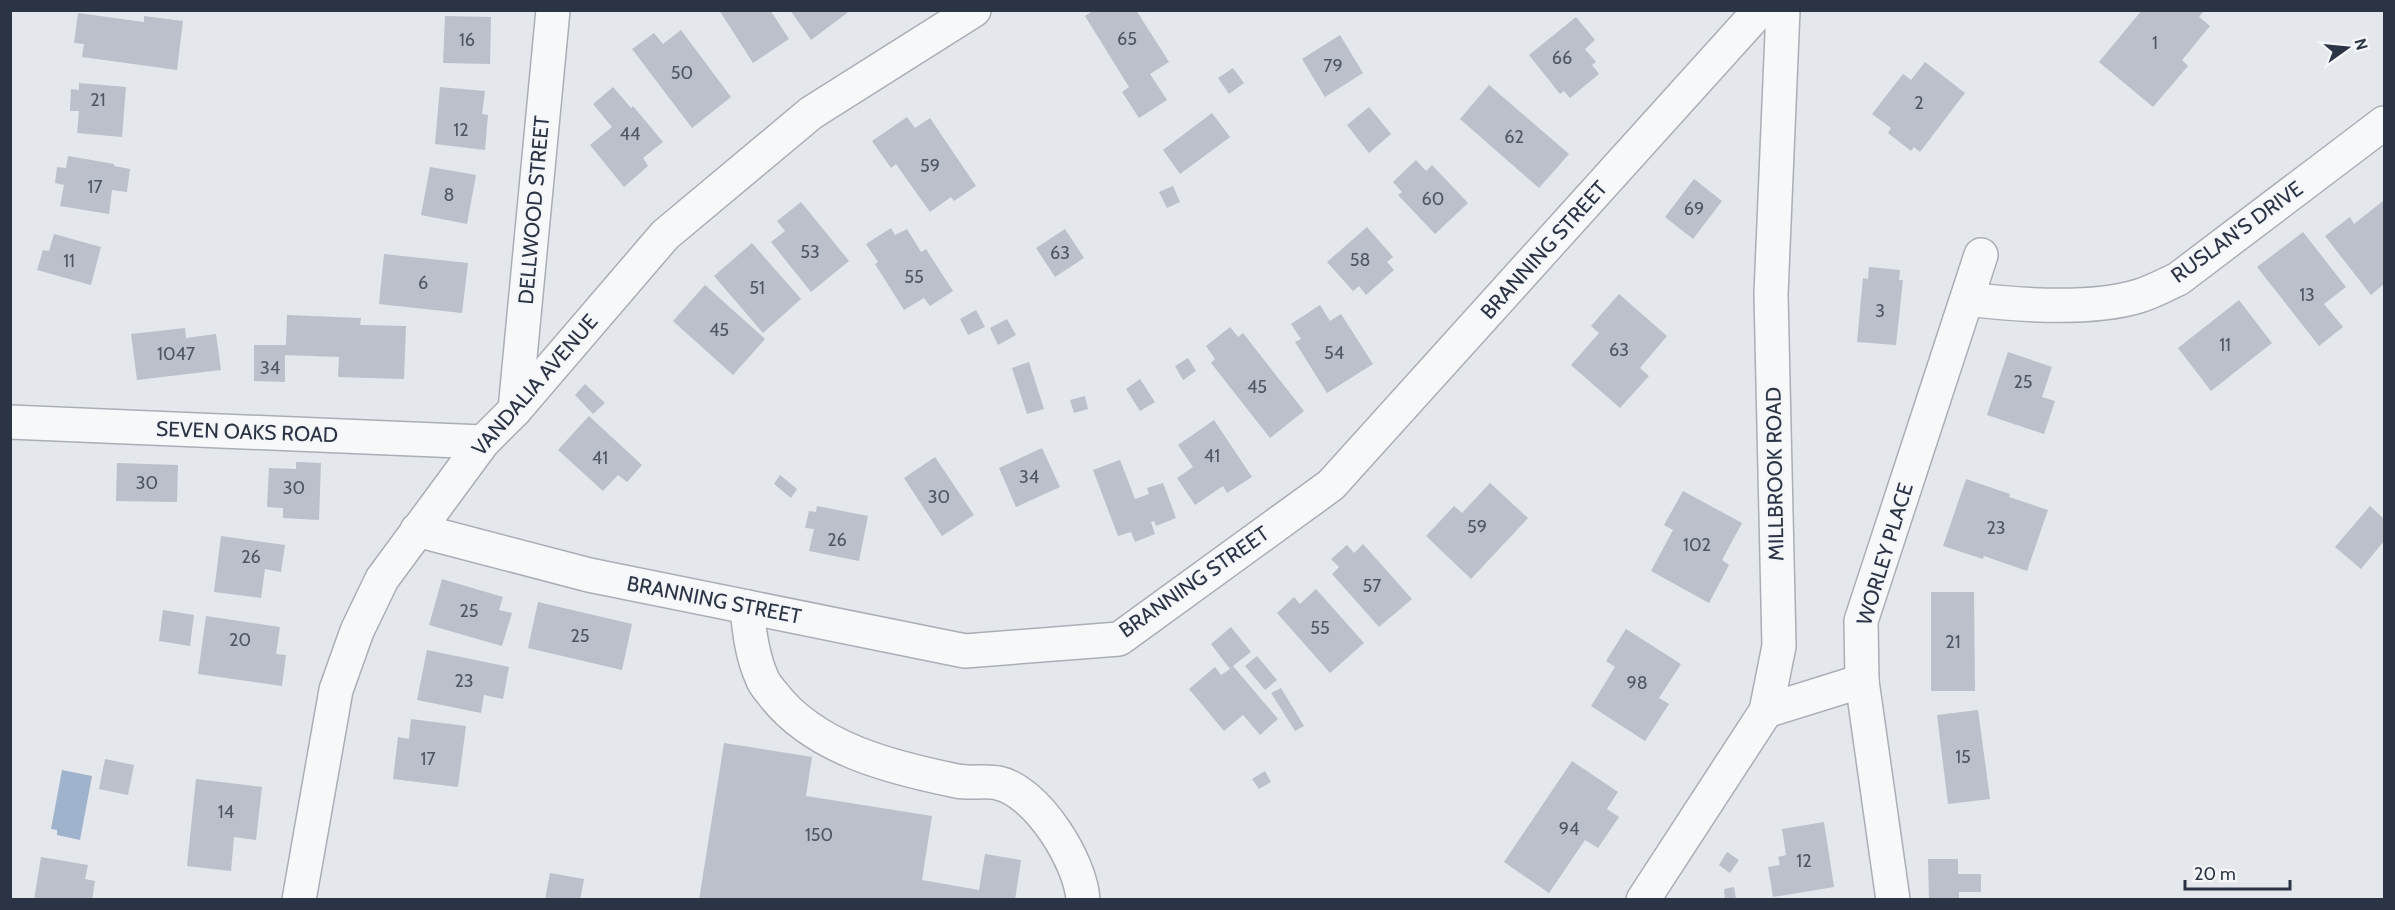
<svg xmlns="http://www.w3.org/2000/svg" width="2395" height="910" font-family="Cabin,sans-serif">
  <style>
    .water { fill: #9fb4cc }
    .building { fill: #bbc0ca }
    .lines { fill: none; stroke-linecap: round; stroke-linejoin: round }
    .minor-casing { stroke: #a9aeb7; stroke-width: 36 }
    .minor { stroke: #f7f8fa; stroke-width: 33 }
    .labels { text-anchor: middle; stroke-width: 4.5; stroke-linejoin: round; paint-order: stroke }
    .number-label { font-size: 18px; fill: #4f5766 }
    .street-label { font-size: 21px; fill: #2b3445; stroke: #f4f6f9 }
  </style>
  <rect width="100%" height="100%" fill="#e4e7ec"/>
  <polygon class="water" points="62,770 92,776 80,840 57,835 57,830 51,829"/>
  <g class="building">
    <polygon points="719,10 770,10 789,39 753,63"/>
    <polygon points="790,10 851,10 811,40"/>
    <polygon points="1094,10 1136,10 1169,62 1150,74 1167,100 1139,118 1122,92 1129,87 1085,16"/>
    <polygon points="2142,10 2205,10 2199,17 2210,26 2182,60 2188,66 2153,107 2099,62"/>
    <polygon points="78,13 144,22 144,16 183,21 177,70 82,57 84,44 74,43"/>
    <polygon points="445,16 491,17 490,64 443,63"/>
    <polygon points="1576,17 1595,40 1585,49 1596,62 1592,65 1599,74 1570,98 1564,91 1560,94 1529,55"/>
    <polygon points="681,30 731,97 692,128 632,49 654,33 663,44"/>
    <polygon points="1340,35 1363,73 1325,97 1302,59"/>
    <polygon points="1925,62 1965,93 1920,152 1914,147 1911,151 1888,133 1891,128 1872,114 1903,74 1911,80"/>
    <polygon points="1233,68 1244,83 1229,94 1218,78"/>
    <polygon points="79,83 126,87 122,137 77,133 79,111 70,111 71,89 79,90"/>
    <polygon points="1489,85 1569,154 1539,188 1460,119"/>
    <polygon points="440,87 485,91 482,114 488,115 485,150 435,144"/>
    <polygon points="613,87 631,108 633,106 663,142 643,158 648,166 624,187 590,145 612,127 593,104"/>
    <polygon points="1369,107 1391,134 1369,153 1347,125"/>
    <polygon points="1212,113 1230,137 1180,174 1163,150"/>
    <polygon points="907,117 915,128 930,118 976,186 954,201 951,197 930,212 896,164 891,168 872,141"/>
    <polygon points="68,156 114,164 114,166 130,169 127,192 112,190 109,214 60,206 64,185 55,183 57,167 66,168"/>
    <polygon points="1416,160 1426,171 1432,165 1468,203 1435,234 1398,195 1402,192 1393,182"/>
    <polygon points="430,167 476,175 467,224 421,215"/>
    <polygon points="1694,179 1722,201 1693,239 1665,217"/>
    <polygon points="1173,186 1180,202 1167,208 1159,192"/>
    <polygon points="2383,201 2384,204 2384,284 2371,295 2325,236 2350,217 2354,224"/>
    <polygon points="801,202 849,261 811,292 771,242 785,231 777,221"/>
    <polygon points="1367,227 1393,257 1387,262 1394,270 1366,295 1359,286 1353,291 1327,262"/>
    <polygon points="891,228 895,235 907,229 921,252 926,249 953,291 930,306 924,298 904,310 875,264 878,262 866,244"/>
    <polygon points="1065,229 1084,258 1055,277 1036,248"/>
    <polygon points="2303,232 2346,287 2324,304 2343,327 2319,346 2257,267"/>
    <polygon points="54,234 101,247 91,285 37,270 43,250 49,251"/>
    <polygon points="752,243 801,299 763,333 714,276"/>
    <polygon points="384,254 468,263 462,313 379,304"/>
    <polygon points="1869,267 1900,270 1899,280 1903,280 1896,345 1857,342 1863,278 1868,279"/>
    <polygon points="705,285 765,339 733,375 673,321"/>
    <polygon points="1619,294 1667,336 1640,368 1649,376 1620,408 1571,365 1599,333 1591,326"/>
    <polygon points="2239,300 2272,343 2211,391 2178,348"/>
    <polygon points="1320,305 1330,321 1341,314 1373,364 1327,393 1295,342 1301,339 1291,324"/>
    <polygon points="976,310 985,327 968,335 960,319"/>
    <polygon points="287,315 361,318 360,325 406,326 404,379 338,377 339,357 285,355 285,382 254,381 254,345 286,345"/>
    <polygon points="1007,319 1016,335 998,345 990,328"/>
    <polygon points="1230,327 1238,337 1243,333 1304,411 1270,438 1211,363 1215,359 1206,346"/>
    <polygon points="185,328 186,338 216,334 221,370 137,380 131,334"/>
    <polygon points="2008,352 2052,367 2042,397 2055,401 2044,434 1987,415"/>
    <polygon points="1188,358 1196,371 1183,380 1175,366"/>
    <polygon points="1029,362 1044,409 1027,414 1012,368"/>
    <polygon points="1140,379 1155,402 1140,411 1126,389"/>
    <polygon points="585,384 605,403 593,414 575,395"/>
    <polygon points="1085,396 1088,409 1074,413 1070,400"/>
    <polygon points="589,416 642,465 627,482 618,475 603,491 558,450"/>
    <polygon points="1214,420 1252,477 1227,493 1223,486 1195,505 1177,478 1193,467 1178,445"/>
    <polygon points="1042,448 1060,487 1016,507 999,468"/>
    <polygon points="935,457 974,515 942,536 904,478"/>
    <polygon points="1120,460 1135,499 1149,494 1147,488 1163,483 1176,518 1156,526 1154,521 1151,522 1155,534 1135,542 1131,532 1118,536 1093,470"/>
    <polygon points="296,462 321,463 319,520 283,518 283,508 267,507 269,468 296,469"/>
    <polygon points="117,463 178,465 177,502 116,501"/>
    <polygon points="780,475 797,489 791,498 774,484"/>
    <polygon points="1966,479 2010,494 2009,497 2048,510 2027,571 1984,556 1983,559 1943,546"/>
    <polygon points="1490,483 1528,518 1471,579 1426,536 1454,506 1462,513"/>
    <polygon points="1683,491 1742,523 1722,560 1729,565 1709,603 1651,571 1673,530 1664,525"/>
    <polygon points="817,506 868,516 859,561 809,551 814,529 805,528 809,511 816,512"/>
    <polygon points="2370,506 2384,519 2384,541 2361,569 2335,547"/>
    <polygon points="221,536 285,545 281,572 265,569 261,598 214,592"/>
    <polygon points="1363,544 1412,599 1379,627 1332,574 1339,567 1331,559 1347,545 1354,553"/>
    <polygon points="442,579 503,597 499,610 512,613 502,646 429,625"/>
    <polygon points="1316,589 1364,643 1330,673 1277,613 1294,597 1300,604"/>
    <polygon points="1931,592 1974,592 1975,691 1931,691"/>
    <polygon points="538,602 632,624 622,670 528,648"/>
    <polygon points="163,610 194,615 190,646 159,641"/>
    <polygon points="206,616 280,627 276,654 286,655 282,686 198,674"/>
    <polygon points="1231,627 1251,652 1233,666 1278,719 1260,735 1243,715 1224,731 1189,689 1215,667 1221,675 1230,669 1211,644"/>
    <polygon points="1626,629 1681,664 1659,698 1669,704 1645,741 1591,706 1615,667 1606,661"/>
    <polygon points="427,650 509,667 503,699 484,695 481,713 417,700"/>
    <polygon points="1257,656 1277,680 1265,690 1245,666"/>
    <polygon points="1281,688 1304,726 1295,731 1271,693"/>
    <polygon points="1978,710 1990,799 1948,804 1937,715"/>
    <polygon points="411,719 466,726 458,787 393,779 398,737 409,739"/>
    <polygon points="724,743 812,757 806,796 932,816 922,880 979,890 985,854 1021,860 1015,900 699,900"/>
    <polygon points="105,759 134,765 128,795 99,789"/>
    <polygon points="1572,761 1618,792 1607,809 1619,817 1598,848 1585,840 1549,893 1504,862"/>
    <polygon points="1265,771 1271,782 1259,789 1252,779"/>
    <polygon points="196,779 262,787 256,840 234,837 231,871 187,866"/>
    <polygon points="1824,822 1834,887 1773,897 1768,867 1780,865 1778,857 1786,855 1782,829"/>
    <polygon points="1727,852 1739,860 1730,873 1719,865"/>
    <polygon points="41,857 88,865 85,879 95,881 92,900 34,900"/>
    <polygon points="1928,859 1958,859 1958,874 1981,874 1981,892 1959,892 1959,900 1929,900"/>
    <polygon points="550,873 584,879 580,900 545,900"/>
    <polygon points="1734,887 1736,899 1725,900 1724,889"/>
  </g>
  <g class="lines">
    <g class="minor-casing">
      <g id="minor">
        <path d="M1967,299c50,6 123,12 172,-3 13,-4 26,-11 39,-17l206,-156"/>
        <polyline points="515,410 553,10"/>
        <polyline points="10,422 483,442"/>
        <polyline points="417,530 589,575 965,651 1119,639 1331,485 1760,10"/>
        <path d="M747,607c2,24 5,49 15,71 2,6 7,11 10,15 42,56 121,75 185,88 14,3 28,-1 41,2 39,8 83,79 85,117"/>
        <polyline points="1766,711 1862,681"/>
        <polyline points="299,900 336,690 357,631 382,579 483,442 515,410 665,235 811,113 974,10"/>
        <polyline points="1643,900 1766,711 1779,646 1771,294 1783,10"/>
        <polyline points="1893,900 1862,681 1861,621 1981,255"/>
      </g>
    </g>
    <use href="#minor" class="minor"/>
  </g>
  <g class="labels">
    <g class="number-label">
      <text x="1127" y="45">65</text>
      <text x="467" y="46">16</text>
      <text x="2155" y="49">1</text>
      <text x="1562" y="64">66</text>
      <text x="1333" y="72">79</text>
      <text x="682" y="79">50</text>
      <text x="98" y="106">21</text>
      <text x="1919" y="109">2</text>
      <text x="461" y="136">12</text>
      <text x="630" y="140">44</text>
      <text x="1514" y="143">62</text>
      <text x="930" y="172">59</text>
      <text x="95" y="193">17</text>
      <text x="449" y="201">8</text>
      <text x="1433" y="205">60</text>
      <text x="1694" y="215">69</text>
      <text x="810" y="258">53</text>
      <text x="1060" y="259">63</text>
      <text x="1360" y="266">58</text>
      <text x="69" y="267">11</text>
      <text x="914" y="283">55</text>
      <text x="423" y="289">6</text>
      <text x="757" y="294">51</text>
      <text x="2307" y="301">13</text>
      <text x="1880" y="317">3</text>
      <text x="719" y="336">45</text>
      <text x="2225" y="351">11</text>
      <text x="1619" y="356">63</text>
      <text x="1334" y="359">54</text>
      <text x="176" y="360">1047</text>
      <text x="270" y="374">34</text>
      <text x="2023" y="388">25</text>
      <text x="1257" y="393">45</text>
      <text x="1212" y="462">41</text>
      <text x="600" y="464">41</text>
      <text x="1029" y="483">34</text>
      <text x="147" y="489">30</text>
      <text x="294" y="494">30</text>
      <text x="939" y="503">30</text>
      <text x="1477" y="533">59</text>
      <text x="1996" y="534">23</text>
      <text x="837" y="546">26</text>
      <text x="1697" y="551">102</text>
      <text x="251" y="563">26</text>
      <text x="1372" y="592">57</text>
      <text x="469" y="617">25</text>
      <text x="1320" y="634">55</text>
      <text x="580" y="642">25</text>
      <text x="240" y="646">20</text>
      <text x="1953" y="648">21</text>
      <text x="464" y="687">23</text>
      <text x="1637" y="689">98</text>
      <text x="1963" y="763">15</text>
      <text x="428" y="765">17</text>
      <text x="226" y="818">14</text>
      <text x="1569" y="835">94</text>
      <text x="819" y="841">150</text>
      <text x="1804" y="867">12</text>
    </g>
    <g class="street-label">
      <text transform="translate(534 210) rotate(-85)" y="7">DELLWOOD STREET</text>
      <text transform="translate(2237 232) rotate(-36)" y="7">RUSLAN'S DRIVE</text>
      <text transform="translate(1544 250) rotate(-48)" y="7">BRANNING STREET</text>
      <text transform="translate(535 385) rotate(-49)" y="7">VANDALIA AVENUE</text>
      <text transform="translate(247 432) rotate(2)" y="7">SEVEN OAKS ROAD</text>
      <text transform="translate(1775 474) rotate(-91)" y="7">MILLBROOK ROAD</text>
      <text transform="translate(1885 554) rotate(-73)" y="7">WORLEY PLACE</text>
      <text transform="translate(1194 582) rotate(-35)" y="7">BRANNING STREET</text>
      <text transform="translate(714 600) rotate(11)" y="7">BRANNING STREET</text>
    </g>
  </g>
  <rect width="2395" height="910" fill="none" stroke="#2b3445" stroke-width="24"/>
  <g transform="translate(2347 48) rotate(75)" stroke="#f4f6f9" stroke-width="4.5" paint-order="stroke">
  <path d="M0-4.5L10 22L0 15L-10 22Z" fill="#2b3445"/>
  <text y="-9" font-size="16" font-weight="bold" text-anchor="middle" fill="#2b3445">N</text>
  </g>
  <path d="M2185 880v9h105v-9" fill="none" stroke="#2b3445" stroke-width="3"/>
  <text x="2194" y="880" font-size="18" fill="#2b3445" stroke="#f4f6f9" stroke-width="4.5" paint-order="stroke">20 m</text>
</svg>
